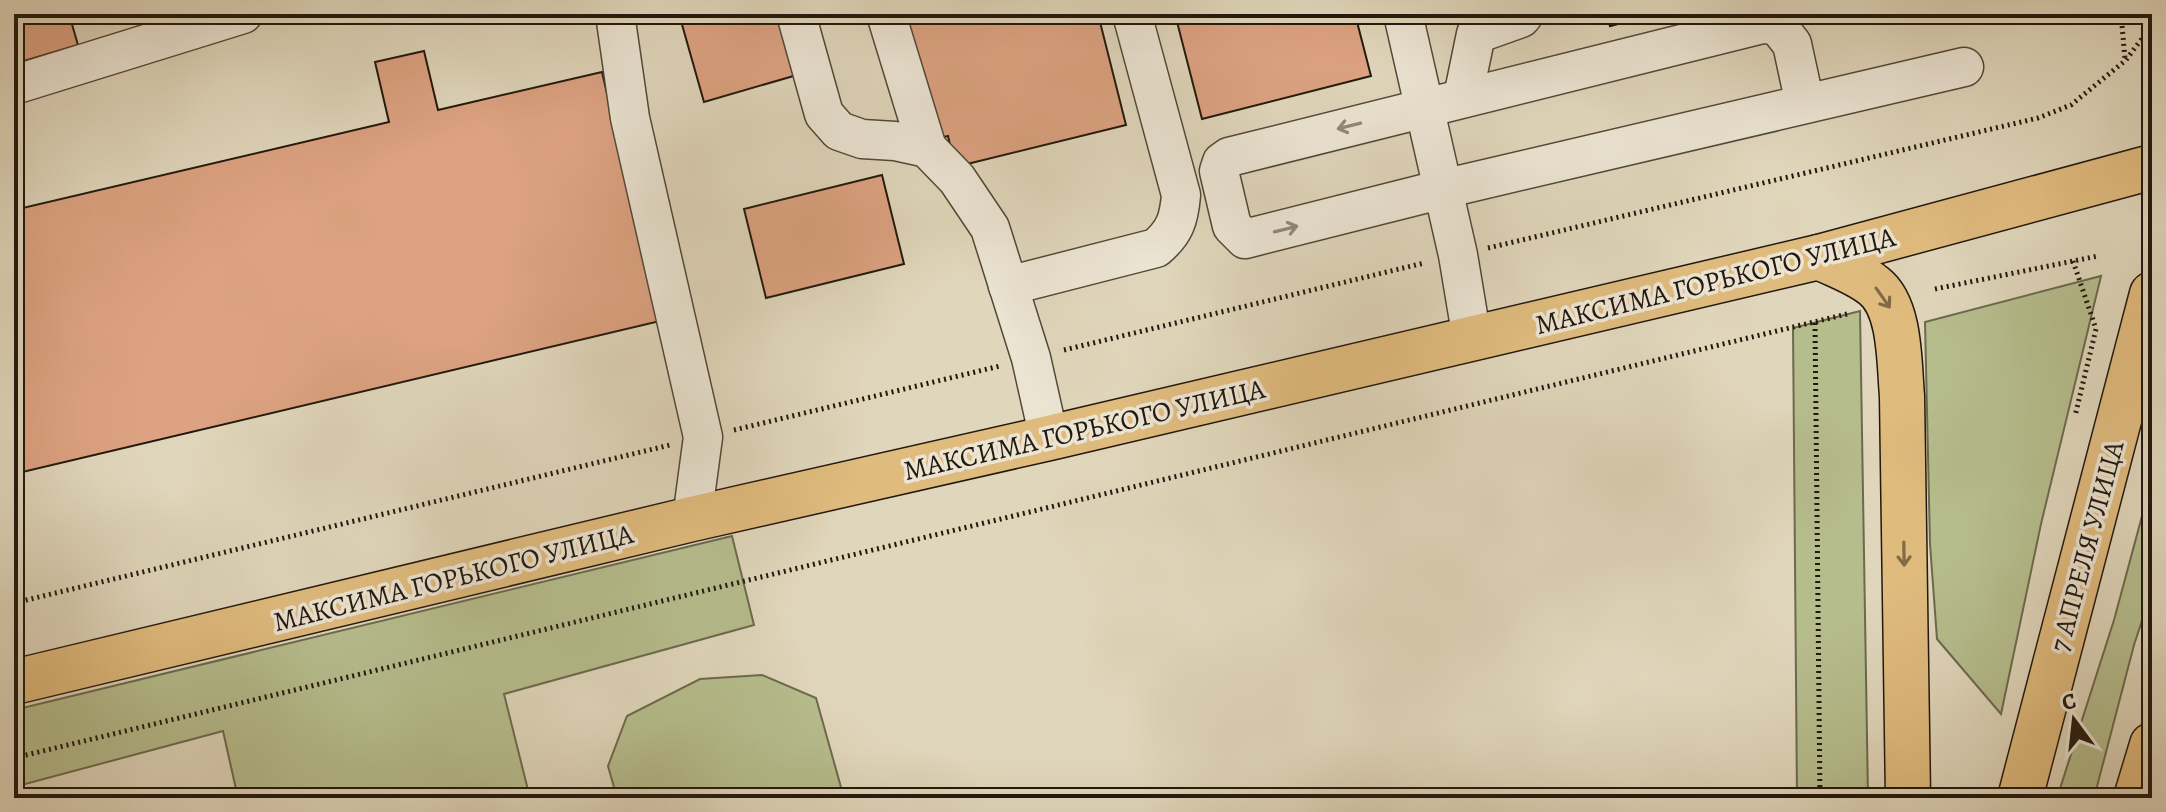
<svg xmlns="http://www.w3.org/2000/svg" width="2166" height="812" font-family="Alegreya,serif">
  <style>
    .green { fill: #b6bd8d; stroke: #6c6a4e; stroke-width: 2 }
    .building { fill: #dca281; stroke: #22180e; stroke-width: 2 }
    .lines { fill: none; stroke-linecap: round; stroke-linejoin: round }
    .minor-casing { stroke: #524839; stroke-width: 41 }
    .major-casing { stroke: #22180e; stroke-width: 47 }
    .path { stroke: #22180e; stroke-width: 5; stroke-dasharray: 2 4; stroke-linecap: butt }
    .minor { stroke: #ebe4d3; stroke-width: 38 }
    .major { stroke: #e0bb7e; stroke-width: 44 }
    .oneway { stroke: #91887a }
    .oneway2 { stroke: #816a46 }
    .labels { text-anchor: middle; stroke-width: 7; stroke-linejoin: round; paint-order: stroke }
    .street-label { font-size: 28px; fill: #22180e; stroke: #ebe4d3 }
  </style>
  <rect width="100%" height="100%" fill="#e0d6bb"/>
  <filter id="stains"><feTurbulence type="fractalNoise" baseFrequency=".0025" numOctaves="4"/><feColorMatrix values="0 0 0 0 .2 0 0 0 0 .09 0 0 0 0 .02 0 0 0 .5 -.17"/></filter>
  <radialGradient id="worn" r=".72"><stop offset=".6" stop-color="#630" stop-opacity="0"/><stop offset="1" stop-color="#630" stop-opacity=".3"/></radialGradient>
  <g class="green">
    <polygon points="2101,276 2041,524 2001,714 1937,639 1930,544 1925,322"/>
    <polygon points="1860,311 1868,798 1797,798 1793,328"/>
    <polygon points="2152,479 2152,590 2134,645 2094,798 2057,798 2114,620"/>
    <polygon points="732,536 754,625 504,694 530,798 238,798 223,731 14,787 14,710"/>
    <polygon points="762,675 816,698 844,798 617,798 608,766 627,716 700,679"/>
  </g>
  <g class="building">
    <polygon points="14,14 69,14 78,45 14,64"/>
    <polygon points="679,14 780,14 797,75 704,102"/>
    <polygon points="873,14 1098,14 1126,125 955,167 948,136 905,146"/>
    <polygon points="1175,14 1355,14 1371,76 1202,119"/>
    <polygon points="1607,14 1655,14 1610,26"/>
    <polygon points="1607,14 1655,14 1610,26"/>
    <polygon points="424,51 438,110 602,72 660,321 14,474 14,210 389,122 375,62"/>
    <polygon points="882,175 904,264 766,298 744,209"/>
  </g>
  <g class="lines">
    <g class="minor-casing">
      <g id="minor">
        <polyline points="615,14 630,118 703,437 692,519"/>
        <polyline points="796,14 824,114 839,131 862,139 895,141 927,148 957,179 990,228 1031,358 1049,438"/>
        <polyline points="886,14 927,148"/>
        <polyline points="1403,14 1458,255 1472,339"/>
        <polyline points="14,85 243,14"/>
        <polyline points="1463,97 1476,34 1521,18 1524,14"/>
        <polyline points="1805,104 1792,44 1777,25 1762,24 1229,157 1222,162 1219,171 1232,226 1245,239 1443,189 1964,67"/>
        <path d="M1008,286l148,-38c19,-16 23,-29 25,-53l-49,-181"/>
      </g>
    </g>
    <g class="major-casing">
      <g id="major">
        <path d="M1819,257c18,9 39,16 55,29 27,21 25,77 28,110l6,402"/>
        <polyline points="14,682 692,519 1049,438 1819,257 2152,167"/>
        <polyline points="2020,798 2152,294"/>
        <polyline points="2136,798 2152,745"/>
      </g>
    </g>
    <g class="path">
      <polyline points="2121,14 2125,59"/>
      <polyline points="1488,248 2038,118 2071,105 2126,60 2152,25"/>
      <polyline points="2073,261 2096,329 2075,416"/>
      <polyline points="1935,289 2098,256"/>
      <polyline points="1815,323 1820,798"/>
      <polyline points="1064,350 1424,263"/>
      <polyline points="734,430 1000,366"/>
      <polyline points="14,603 670,445"/>
      <polyline points="14,758 1847,314"/>
    </g>
    <use href="#minor" class="minor"/>
    <use href="#major" class="major"/>
  </g>
  <defs><path id="oneway-shaft" d="M-6 0H5M1.5-3L5.5 0L1.5 3" fill="none" stroke-width="1.6" stroke-linecap="round" stroke-linejoin="round" transform="scale(2)"/></defs>
  <g class="oneway">
    <use href="#oneway-shaft" transform="translate(1349 126) rotate(166)"/>
    <use href="#oneway-shaft" transform="translate(1286 229) rotate(-14)"/>
  </g>
  <g class="oneway2">
    <use href="#oneway-shaft" transform="translate(1883 298) rotate(55)"/>
    <use href="#oneway-shaft" transform="translate(1904 554) rotate(89)"/>
  </g>
  <g class="labels">
    <g class="street-label">
      <text transform="translate(1715 280) rotate(-14)" y="10">МАКСИМА ГОРЬКОГО УЛИЦА</text>
      <text transform="translate(1084 429) rotate(-13)" y="10">МАКСИМА ГОРЬКОГО УЛИЦА</text>
      <text transform="translate(2086 546) rotate(-75)" y="10">7 АПРЕЛЯ УЛИЦА</text>
      <text transform="translate(453 577) rotate(-14)" y="10">МАКСИМА ГОРЬКОГО УЛИЦА</text>
    </g>
  </g>
  <rect width="2166" height="812" fill="none" stroke="#e0d6bb" stroke-width="48"/>
  <rect x="16" y="16" width="2134" height="780" fill="none" stroke="#22180e" stroke-width="4"/>
  <rect x="24" y="24" width="2118" height="764" fill="none" stroke="#22180e" stroke-width="2"/>
  <g transform="translate(2074 720) rotate(345)" stroke="#ebe4d3" stroke-width="6" paint-order="stroke">
  <path d="M0-6L14 30L0 20L-14 30Z" fill="#22180e"/>
  <text y="-12" font-size="22" font-weight="bold" text-anchor="middle" fill="#22180e">С</text>
  </g>
  <rect width="100%" height="100%" filter="url(#stains)"/>
  <rect width="100%" height="100%" fill="url(#worn)"/>
</svg>
